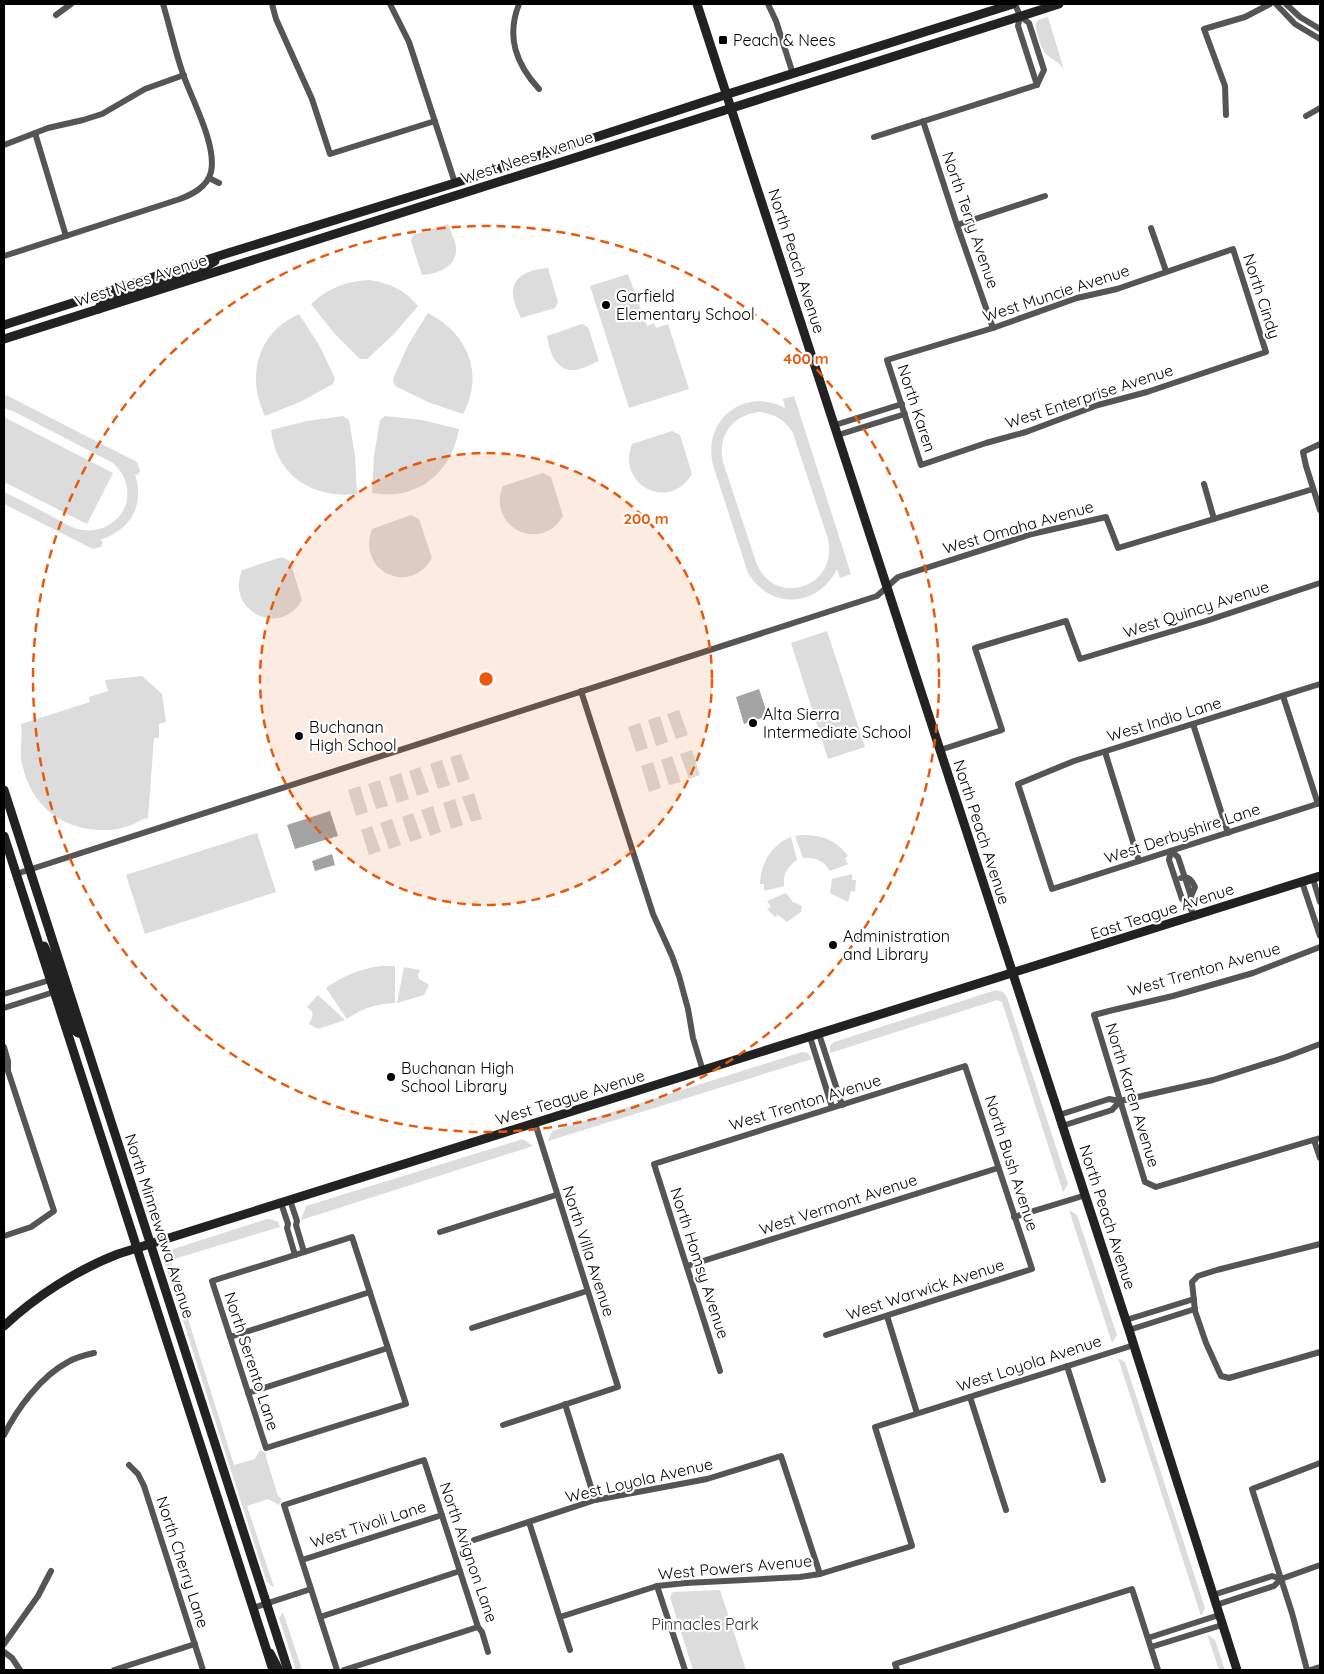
<svg xmlns="http://www.w3.org/2000/svg" width="1324" height="1674" font-family="Quicksand,sans-serif">
  <style>
    .green { fill: #dcdcdc; fill-rule: evenodd }
    .water { fill: #a3a3a3 }
    .lines { fill: none; stroke-linecap: round; stroke-linejoin: round }
    .street { stroke: #555; stroke-width: 6 }
    .secondary { stroke: #222; stroke-width: 9 }
    .ring { fill: none; stroke: #e8590c; stroke-width: 2.5; stroke-dasharray: 9 6 }
    .poi-dot { fill: #000; stroke: #fff; stroke-width: 2 }
    .labels { text-anchor: middle; stroke-width: 4.5; stroke-linejoin: round; paint-order: stroke }
    .poi-label { font-size: 16px; fill: #000; stroke: #fff; text-anchor: start }
    .street-label { font-size: 16px; fill: #000; stroke: #fff }
    .park-label { font-size: 16px; fill: #333; stroke: #fff }
    .centre { fill: #e8590c; stroke: #fff; stroke-width: 2.5 }
    .ring-label { font-size: 15px; text-anchor: middle; font-weight: bold; fill: #e8590c; stroke: #fff; stroke-width: 4.5; stroke-linejoin: round; paint-order: stroke }
  </style>
  <rect width="100%" height="100%" fill="#fff"/>
  <g class="green">
    <path d="M1048,17l16,53c-4,-8 -11,-9 -17,-15 -7,-7 -9,-21 -12,-30l3,-5z"/>
    <path d="M448,224c3,8 7,16 8,23 2,20 -19,27 -34,28l-11,-34 2,-6z"/>
    <path d="M548,268l10,34 -3,6 -34,10c-3,-7 -7,-15 -8,-23 -2,-20 19,-26 35,-27z"/>
    <polygon points="628,274 647,326 654,323 656,328 668,324 689,389 629,408 590,286"/>
    <path d="M369,280c20,3 36,10 49,26l-24,28 -27,25h-7l-26,-26 -23,-29c17,-16 35,-23 58,-24z"/>
    <path d="M428,313c39,20 57,60 35,101l-35,-12 -33,-16 -2,-7 15,-34z"/>
    <path d="M299,314l20,31 16,33 -2,6 -33,18 -35,14c-19,-40 -8,-83 34,-102z"/>
    <path d="M582,324l6,3 11,34c-8,3 -16,8 -24,9 -19,2 -26,-19 -28,-34z"/>
    <path d="M4,394l133,68 3,9 -2,4 -3,-1c10,31 -4,56 -35,66l3,2 -2,5 -8,2 -89,-45v-12c17,8 34,17 51,26 9,5 18,11 28,12 20,3 40,-10 44,-30 2,-15 -3,-27 -14,-37l-100,-52 -9,-3z"/>
    <path d="M794,396l57,178 -11,4 -3,-9c-19,39 -67,41 -89,4l-35,-108c-11,-45 31,-79 72,-57l-2,-9zM760,412c15,2 25,8 33,21l35,106c11,49 -54,70 -72,23l-33,-100c-6,-26 10,-48 37,-50z"/>
    <path d="M343,416l6,4 6,36 2,38c-44,5 -81,-18 -86,-64l36,-9z"/>
    <path d="M385,416l37,4 37,9c-8,44 -41,72 -87,64l2,-37 6,-36z"/>
    <polygon points="4,417 113,473 87,524 4,482"/>
    <path d="M672,431l8,4 12,39c-22,38 -76,12 -60,-30z"/>
    <path d="M543,473l8,4 12,39c-22,38 -77,11 -60,-30z"/>
    <path d="M411,515l8,4 13,39c-22,39 -76,13 -60,-29z"/>
    <path d="M282,557l8,4 12,39c-21,38 -77,12 -60,-30z"/>
    <polygon points="827,631 865,747 828,759 791,643"/>
    <path d="M142,676l20,18 4,28 -7,2v14h-5l-6,80c-6,1 -9,3 -14,6 -8,3 -18,6 -26,6 -44,2 -78,-24 -86,-67 -3,-13 1,-26 -1,-39l69,-22 -1,-5 19,-6 -3,-11z"/>
    <polygon points="679,710 688,735 676,739 667,714"/>
    <polygon points="660,716 668,742 656,746 648,720"/>
    <polygon points="640,723 648,748 636,752 628,727"/>
    <polygon points="692,750 700,775 689,779 680,754"/>
    <polygon points="461,754 470,779 458,783 450,757"/>
    <polygon points="672,756 681,782 669,785 661,760"/>
    <polygon points="442,760 450,785 438,789 430,764"/>
    <polygon points="653,762 661,788 649,792 641,766"/>
    <polygon points="420,767 429,792 417,796 409,771"/>
    <polygon points="401,773 409,799 397,803 389,777"/>
    <polygon points="380,780 388,806 376,809 368,784"/>
    <polygon points="360,786 368,812 356,816 348,790"/>
    <polygon points="474,793 482,819 471,822 462,797"/>
    <polygon points="455,799 463,825 451,829 443,803"/>
    <polygon points="433,806 441,832 430,836 421,810"/>
    <polygon points="413,813 422,838 410,842 402,817"/>
    <polygon points="392,819 401,845 389,849 380,823"/>
    <polygon points="372,826 381,851 369,855 361,830"/>
    <polygon points="257,833 276,892 145,934 126,875"/>
    <path d="M802,835c20,0 34,5 46,21l-3,2 3,6 -18,7c-6,-10 -15,-14 -27,-13l-8,-22z"/>
    <path d="M791,837l6,23c-10,7 -14,14 -13,26l-20,5v-7h-4c1,-21 11,-39 31,-47z"/>
    <polygon points="852,874 852,880 856,880 855,892 851,891 848,902 830,893 832,879"/>
    <polygon points="786,893 793,902 802,906 801,912 787,922 778,915 775,917 767,909 771,907 767,901"/>
    <path d="M381,966h14v37c-19,1 -33,5 -48,16l-21,-31c17,-12 34,-19 55,-22z"/>
    <polygon points="404,967 420,970 418,975 419,979 429,985 424,995 397,1003"/>
    <polygon points="996,990 1003,992 1007,997 1068,1184 1063,1192 1002,1002 997,1000 830,1053 830,1046 834,1042"/>
    <path d="M318,995l27,25 -27,9 -9,-5c4,-7 6,-12 -2,-17z"/>
    <polygon points="802,1052 808,1053 812,1059 548,1141 552,1131"/>
    <polygon points="523,1139 533,1146 301,1220 306,1206"/>
    <polygon points="1069,1210 1077,1215 1117,1335 1112,1343"/>
    <polygon points="267,1219 273,1220 278,1222 280,1227 174,1259 171,1265 234,1465 255,1459 260,1450 266,1453 266,1457 278,1496 282,1499 279,1505 268,1499 247,1506 274,1587 271,1586 266,1580 164,1261 170,1250"/>
    <polygon points="1118,1358 1125,1362 1205,1608 1201,1616"/>
    <polygon points="720,1590 746,1670 693,1670 670,1597 673,1592"/>
    <polygon points="283,1612 302,1670 296,1670 279,1618"/>
    <polygon points="1207,1634 1215,1640 1225,1670 1219,1670"/>
  </g>
  <g class="water">
    <polygon points="759,689 768,716 744,724 736,697"/>
    <polygon points="330,811 338,836 295,849 287,825"/>
    <polygon points="332,854 335,865 315,871 312,861"/>
  </g>
  <g class="lines">
    <g class="street">
      <polyline points="272,4 276,19 312,99 330,154 435,121"/>
      <polyline points="390,4 409,42 455,183"/>
      <path d="M519,4c-13,33 -3,60 20,85"/>
      <polyline points="768,4 776,21 793,74"/>
      <polyline points="1015,4 1020,16 1029,23 1044,70 1037,85"/>
      <polyline points="1276,4 1295,24 1320,39"/>
      <polyline points="1286,4 1300,17 1320,29"/>
      <polyline points="56,15 71,4"/>
      <polyline points="1020,16 1018,26 1037,85"/>
      <polyline points="1226,115 1225,86 1204,29 1245,17 1270,4"/>
      <polyline points="1306,116 1320,108"/>
      <polyline points="923,121 957,225 993,328"/>
      <polyline points="35,133 66,236"/>
      <polyline points="874,137 1037,85"/>
      <polyline points="4,145 48,128 83,120 102,114 145,89 184,75"/>
      <polyline points="209,178 219,183"/>
      <polyline points="957,225 1045,196"/>
      <polyline points="1151,228 1166,271"/>
      <polygon points="1233,249 1266,352 1147,392 1098,405 1026,432 986,443 921,465 887,360 993,328 1077,298 1117,289"/>
      <path d="M4,256l176,-57c13,-5 27,-12 31,-27 6,-27 -19,-72 -28,-98 -8,-23 -13,-47 -20,-70"/>
      <polyline points="835,425 902,404"/>
      <polyline points="838,435 905,414"/>
      <polyline points="1320,444 1303,452 1306,466 1320,510"/>
      <polyline points="1204,484 1214,519"/>
      <polyline points="1320,684 1074,761 1018,784 1052,889 1320,803"/>
      <polyline points="581,691 653,914 672,956 679,976 688,1009 693,1038 703,1071"/>
      <polyline points="1283,696 1318,804"/>
      <polyline points="1193,724 1228,833"/>
      <polyline points="940,750 1002,730 975,648 1066,621 1080,659 1206,621 1320,583"/>
      <polyline points="1105,752 1139,861"/>
      <polyline points="1171,851 1178,857 1191,896 1189,904 1194,917"/>
      <polyline points="1171,851 1169,860 1182,899 1189,904"/>
      <polyline points="16,874 877,596 898,577 1032,534 1106,517 1118,548 1313,489"/>
      <path d="M1181,878c8,-3 11,3 14,9l-4,9"/>
      <polyline points="1313,879 1320,902"/>
      <polyline points="1302,882 1320,936"/>
      <polyline points="1320,947 1253,973 1173,996 1109,1011 1094,1015 1145,1182 1156,1187 1320,1138"/>
      <polyline points="4,994 50,980"/>
      <polyline points="4,1008 54,992"/>
      <polyline points="819,1034 842,1105"/>
      <polyline points="810,1037 832,1107"/>
      <polyline points="4,1047 8,1061 8,1071 54,1211 31,1227 4,1236"/>
      <polyline points="1059,1115 1109,1099 1120,1101 1213,1080 1286,1057 1320,1044"/>
      <polyline points="1062,1126 1112,1110 1120,1101"/>
      <polyline points="1314,1140 1320,1158"/>
      <polyline points="290,1200 297,1221 296,1225 304,1252"/>
      <polyline points="281,1203 288,1224 287,1228 295,1255"/>
      <polyline points="1014,1217 1086,1195"/>
      <polyline points="440,1232 556,1195"/>
      <polygon points="352,1237 406,1404 266,1448 212,1281"/>
      <polyline points="1320,1244 1217,1270 1198,1276 1192,1282 1195,1311 1206,1343 1221,1376 1229,1378 1320,1352"/>
      <polyline points="687,1266 998,1168"/>
      <polyline points="887,1316 917,1413"/>
      <polyline points="1126,1320 1194,1299"/>
      <polyline points="472,1328 587,1291"/>
      <polyline points="1129,1330 1195,1309"/>
      <polyline points="230,1337 370,1292"/>
      <polyline points="1067,1366 1103,1480"/>
      <polyline points="720,1371 654,1164 965,1066 1032,1269 826,1335"/>
      <polyline points="248,1393 388,1348"/>
      <polyline points="970,1397 1006,1510"/>
      <polyline points="565,1404 595,1500"/>
      <polyline points="503,1425 618,1387 535,1123"/>
      <path d="M4,1435c13,-26 37,-59 64,-73 8,-5 17,-7 26,-9"/>
      <polyline points="129,1465 138,1474 144,1486 203,1670"/>
      <polyline points="529,1522 570,1650"/>
      <polyline points="474,1540 595,1500 707,1479 781,1456 820,1574"/>
      <polyline points="302,1560 442,1515"/>
      <polyline points="657,1586 685,1670"/>
      <polyline points="1213,1595 1272,1576 1281,1579"/>
      <polyline points="1216,1605 1274,1586 1281,1579 1320,1565"/>
      <polyline points="253,1608 311,1589"/>
      <polyline points="320,1617 460,1571"/>
      <polyline points="560,1617 657,1586 686,1583 800,1577 820,1574 912,1546 875,1427 1134,1345"/>
      <polyline points="1148,1638 1219,1615"/>
      <polyline points="4,1644 38,1596 51,1571"/>
      <polyline points="1151,1647 1222,1625"/>
      <polyline points="4,1652 12,1658 20,1670"/>
      <polyline points="114,1670 195,1644"/>
      <polyline points="337,1670 284,1505 424,1460 478,1627 482,1632 488,1652"/>
      <polyline points="344,1670 478,1627"/>
      <polyline points="897,1670 895,1664 1132,1589 1158,1670"/>
      <polyline points="1307,1670 1292,1613 1252,1489 1320,1463"/>
      <polyline points="1310,1670 1320,1667"/>
    </g>
    <g class="secondary">
      <polyline points="697,4 1129,1330 1237,1670"/>
      <polyline points="99,309 101,303 105,300 203,268 215,261"/>
      <polyline points="4,325 228,253 455,183 728,94 1013,4"/>
      <polyline points="4,339 1059,4"/>
      <polyline points="4,790 288,1670"/>
      <polyline points="4,836 273,1670"/>
      <polyline points="44,946 50,959 73,1029 78,1033 82,1034"/>
      <path d="M4,1326c32,-30 73,-56 114,-72l1202,-378"/>
      <polyline points="270,1653 279,1670"/>
    </g>
  </g>
  <circle cx="486" cy="679" r="226" fill="#e8590c" fill-opacity=".12"/>
  <g class="ring">
    <circle cx="486" cy="679" r="226"/>
    <circle cx="486" cy="679" r="453"/>
  </g>
  <g class="poi-dot">
    <rect x="718" y="35" width="10" height="10" rx="2.5"/>
    <circle cx="606" cy="305" r="5"/>
    <circle cx="753" cy="723" r="5"/>
    <circle cx="299" cy="736" r="5"/>
    <circle cx="833" cy="945" r="5"/>
    <circle cx="391" cy="1077" r="5"/>
  </g>
  <g class="labels">
    <g class="poi-label">
      <text x="733" y="46">Peach &amp; Nees</text>
      <text x="616" y="302">Garfield<tspan x="616" dy="18">Elementary School</tspan></text>
      <text x="763" y="720">Alta Sierra<tspan x="763" dy="18">Intermediate School</tspan></text>
      <text x="309" y="733">Buchanan<tspan x="309" dy="18">High School</tspan></text>
      <text x="843" y="942">Administration<tspan x="843" dy="18">and Library</tspan></text>
      <text x="401" y="1074">Buchanan High<tspan x="401" dy="18">School Library</tspan></text>
    </g>
    <g class="street-label">
      <text transform="translate(527 157) rotate(-18)" y="6">West Nees Avenue</text>
      <text transform="translate(971 220) rotate(71)" y="6">North Terry Avenue</text>
      <text transform="translate(797 261) rotate(72)" y="6">North Peach Avenue</text>
      <text transform="translate(141 280) rotate(-18)" y="6">West Nees Avenue</text>
      <text transform="translate(1056 293) rotate(-18)" y="6">West Muncie Avenue</text>
      <text transform="translate(1262 296) rotate(72)" y="6">North Cindy</text>
      <text transform="translate(1089 396) rotate(-18)" y="6">West Enterprise Avenue</text>
      <text transform="translate(917 408) rotate(72)" y="6">North Karen</text>
      <text transform="translate(1018 527) rotate(-16)" y="6">West Omaha Avenue</text>
      <text transform="translate(1196 609) rotate(-18)" y="6">West Quincy Avenue</text>
      <text transform="translate(1164 719) rotate(-17)" y="6">West Indio Lane</text>
      <text transform="translate(982 832) rotate(72)" y="6">North Peach Avenue</text>
      <text transform="translate(1182 833) rotate(-18)" y="6">West Derbyshire Lane</text>
      <text transform="translate(1162 911) rotate(-18)" y="6">East Teague Avenue</text>
      <text transform="translate(1204 969) rotate(-16)" y="6">West Trenton Avenue</text>
      <text transform="translate(1133 1095) rotate(73)" y="6">North Karen Avenue</text>
      <text transform="translate(570 1097) rotate(-17)" y="6">West Teague Avenue</text>
      <text transform="translate(805 1102) rotate(-17)" y="6">West Trenton Avenue</text>
      <text transform="translate(1012 1163) rotate(72)" y="6">North Bush Avenue</text>
      <text transform="translate(838 1204) rotate(-18)" y="6">West Vermont Avenue</text>
      <text transform="translate(1108 1217) rotate(72)" y="6">North Peach Avenue</text>
      <text transform="translate(160 1226) rotate(72)" y="6">North Minnewawa Avenue</text>
      <text transform="translate(589 1251) rotate(72)" y="6">North Villa Avenue</text>
      <text transform="translate(700 1263) rotate(72)" y="6">North Homsy Avenue</text>
      <text transform="translate(925 1289) rotate(-18)" y="6">West Warwick Avenue</text>
      <text transform="translate(252 1361) rotate(72)" y="6">North Serento Lane</text>
      <text transform="translate(1029 1363) rotate(-18)" y="6">West Loyola Avenue</text>
      <text transform="translate(639 1480) rotate(-13)" y="6">West Loyola Avenue</text>
      <text transform="translate(368 1524) rotate(-18)" y="6">West Tivoli Lane</text>
      <text transform="translate(469 1552) rotate(71)" y="6">North Avignon Lane</text>
      <text transform="translate(183 1562) rotate(72)" y="6">North Cherry Lane</text>
      <text transform="translate(735 1567) rotate(-5)" y="6">West Powers Avenue</text>
    </g>
    <g class="park-label">
      <text x="705" y="1630">Pinnacles Park</text>
    </g>
  </g>
  <circle cx="486" cy="679" r="8" class="centre"/>
  <g class="ring-label">
    <text x="806" y="364">400 m</text>
    <text x="646" y="524">200 m</text>
  </g>
  <rect width="1324" height="1674" fill="none" stroke="#000000" stroke-width="10"/>
</svg>
